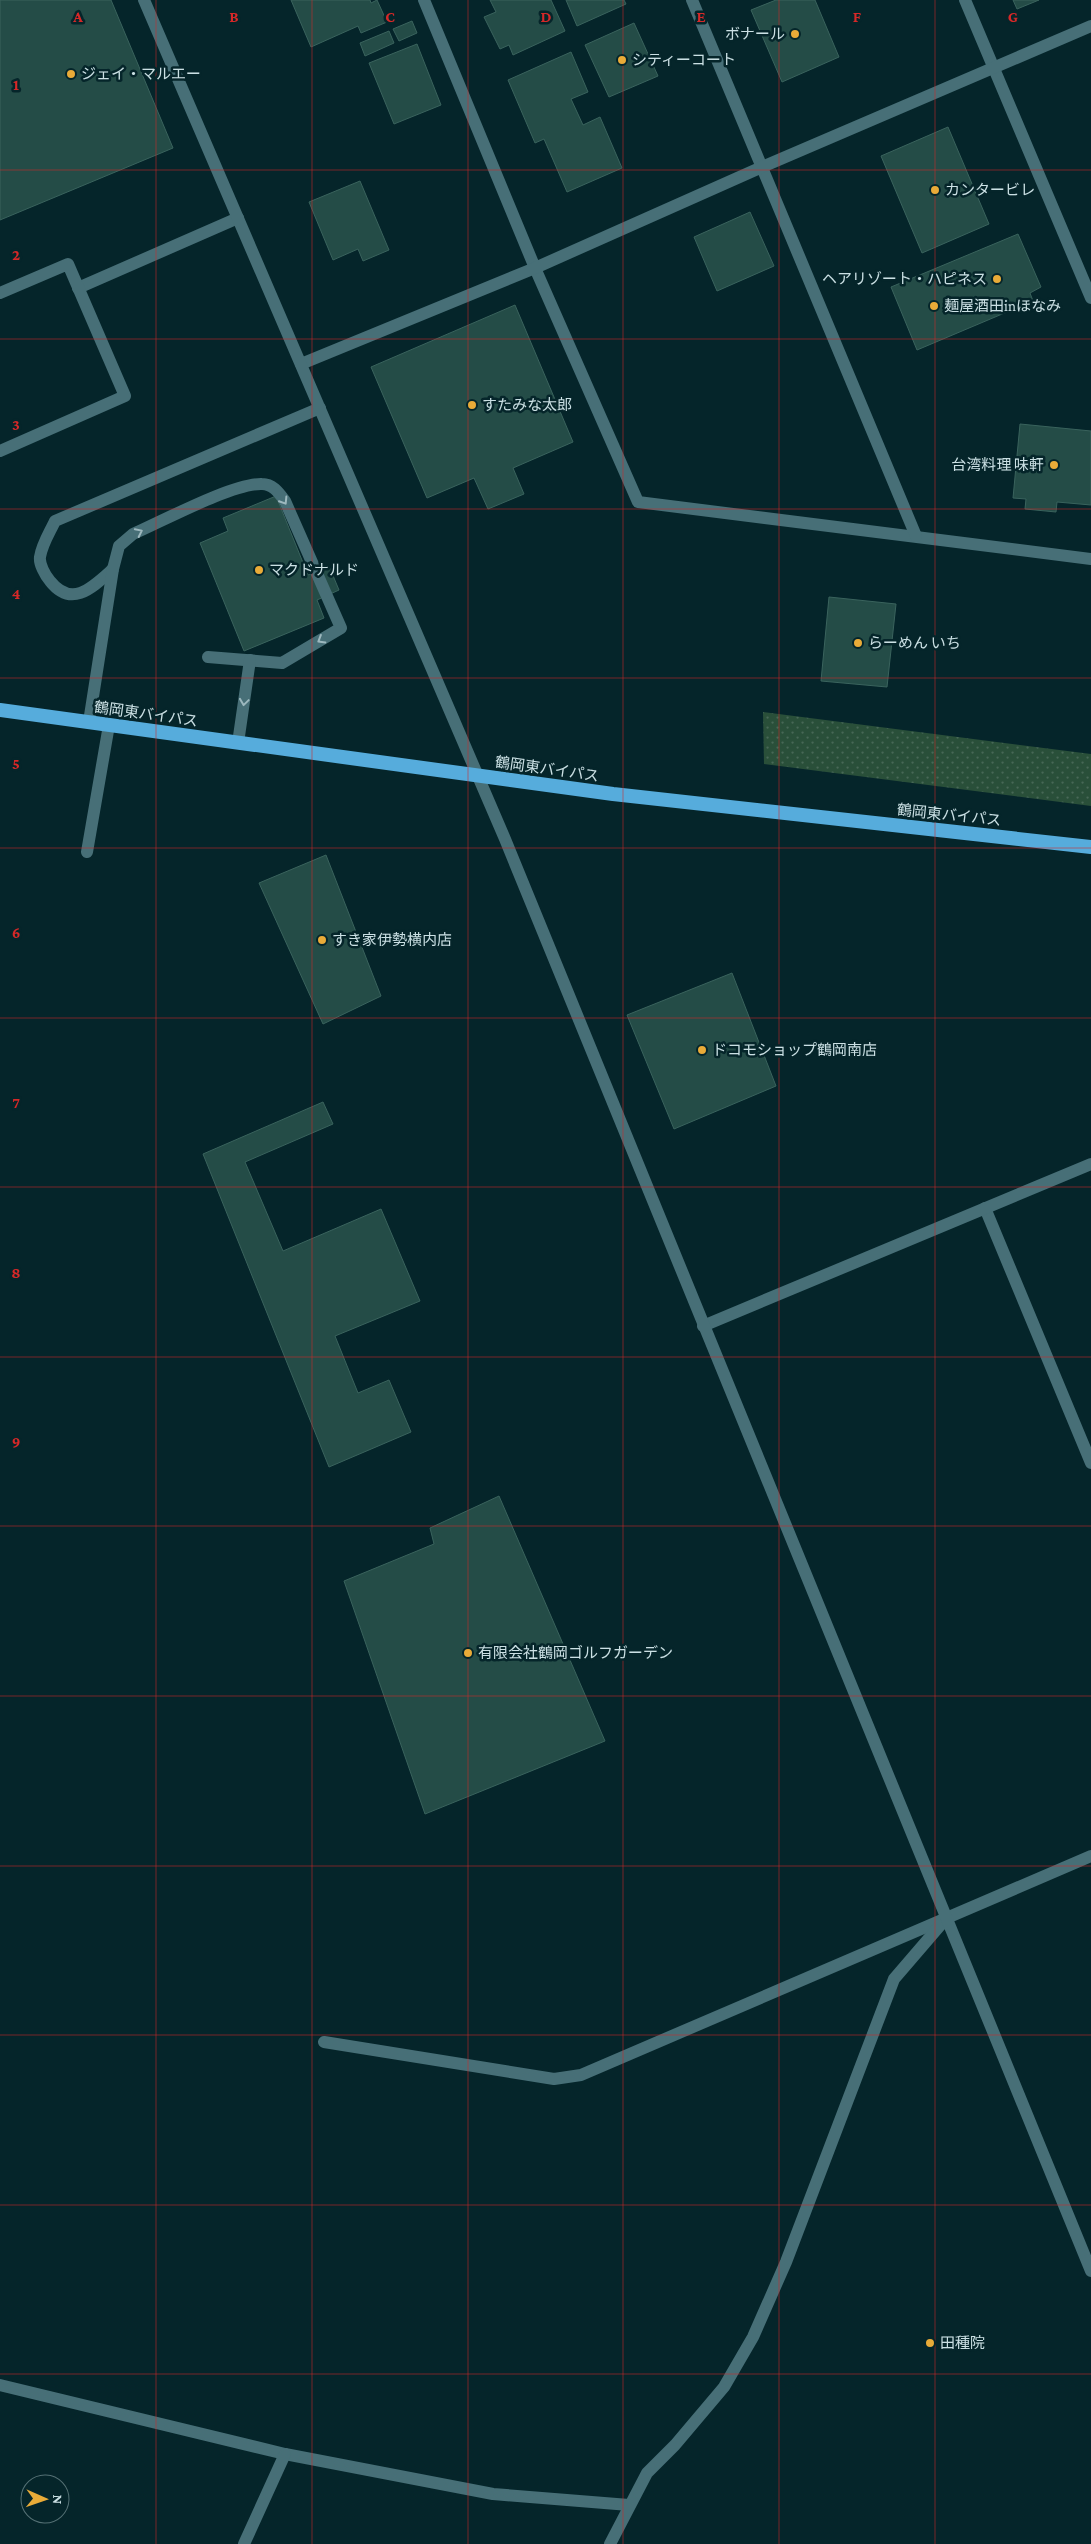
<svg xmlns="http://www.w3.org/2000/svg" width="1091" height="2544" font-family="'Crimson Pro','Noto Sans JP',serif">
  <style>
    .grass { fill: url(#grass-dots) }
    .building { fill: #244c47; stroke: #3a635d }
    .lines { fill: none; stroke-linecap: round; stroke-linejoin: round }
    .service { stroke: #476f77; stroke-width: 12 }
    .minor { stroke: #476f77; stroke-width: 12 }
    .tertiary { stroke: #476f77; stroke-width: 12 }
    .trunk { stroke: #56acdc; stroke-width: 14 }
    .oneway { stroke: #9db8be }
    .grid { fill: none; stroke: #d62828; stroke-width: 1; stroke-opacity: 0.55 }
    .poi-dot { fill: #e9ab38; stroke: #05252a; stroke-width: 2 }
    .labels { text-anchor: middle; stroke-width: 5; stroke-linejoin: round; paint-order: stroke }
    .poi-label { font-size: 15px; fill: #cbe0e4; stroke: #05252a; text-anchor: start }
    .street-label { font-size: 15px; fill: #cbe0e4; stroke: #05252a }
    .grid-label { font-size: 16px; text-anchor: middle; font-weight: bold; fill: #d62828; stroke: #05252a; stroke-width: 5; stroke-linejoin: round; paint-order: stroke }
  </style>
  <defs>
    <pattern id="grass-dots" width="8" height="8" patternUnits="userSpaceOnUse" patternTransform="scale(1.25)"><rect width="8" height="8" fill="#294f39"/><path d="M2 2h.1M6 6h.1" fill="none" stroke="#476856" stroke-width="1.8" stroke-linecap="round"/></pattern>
  </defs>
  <rect width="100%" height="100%" fill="#05252a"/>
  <polygon class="grass" points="763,712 1091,754 1091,806 764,764"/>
  <g class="building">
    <polygon points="0,0 111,0 173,148 0,220"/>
    <polygon points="291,0 370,0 371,3 377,0 387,22 361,33 358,26 311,47"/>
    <polygon points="490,0 551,0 565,31 513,55 509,45 500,49 484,17 496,12"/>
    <polygon points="566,0 624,0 626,4 577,26"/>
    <polygon points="776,0 815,0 839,57 782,82 751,10"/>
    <polygon points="1013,0 1039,0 1017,9"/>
    <polygon points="412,21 417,33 399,41 393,29"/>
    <polygon points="634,23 658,76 609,97 585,45"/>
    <polygon points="389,31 394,43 365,56 360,43"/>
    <polygon points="417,44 441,105 394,124 369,63"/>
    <polygon points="571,52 588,92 571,99 583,125 600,117 622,168 567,192 544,139 535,143 508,80"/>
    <polygon points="948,127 989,224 922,253 881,156"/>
    <polygon points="360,181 389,250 363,261 358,249 333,260 309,202"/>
    <polygon points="750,212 774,266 717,291 694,237"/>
    <polygon points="1018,234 1041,287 1030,293 1033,301 917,350 891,287"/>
    <polygon points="515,305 573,442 513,468 524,494 488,509 474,478 427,498 371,367"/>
    <polygon points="1020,424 1091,431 1091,505 1057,502 1056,512 1025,509 1026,499 1013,498"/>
    <polygon points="276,496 308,575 329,566 339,590 317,600 324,618 244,651 200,543 228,531 223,518"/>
    <polygon points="829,597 896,604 887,687 821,681"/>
    <polygon points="326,855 381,996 323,1024 259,883"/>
    <polygon points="732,973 776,1086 674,1129 627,1015"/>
    <polygon points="323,1102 333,1124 245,1162 283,1251 381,1209 420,1301 335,1336 358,1393 389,1380 411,1432 329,1467 203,1154"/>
    <polygon points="499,1496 605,1741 425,1814 344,1581 434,1544 430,1528"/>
  </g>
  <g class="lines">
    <g class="service">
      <polyline points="78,288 238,218"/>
      <polyline points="0,293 68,264 125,396 0,451"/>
      <path d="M113,569c-20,18 -41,40 -63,12 -5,-6 -11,-17 -10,-24 2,-13 10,-25 15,-36l265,-113"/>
      <path d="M89,722l24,-153 6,-23 14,-12c30,-13 100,-51 129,-50 11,0 17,9 23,17l56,127 -59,35 -74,-6"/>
      <polyline points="238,743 250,660"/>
      <polyline points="87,852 109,725"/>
    </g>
    <g class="minor">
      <polyline points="424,0 535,268 638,502 1091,559"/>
      <polyline points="692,0 916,536"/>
      <polyline points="965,0 1091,298"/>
      <polyline points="301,364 535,268 762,167 1091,26"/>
      <polyline points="985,1208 1091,1463"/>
      <polyline points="703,1326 1091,1164"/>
      <polyline points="324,2042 554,2079 581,2075 1091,1856"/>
      <polyline points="0,2385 285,2454 493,2494 629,2505"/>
      <polyline points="244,2544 285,2454"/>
      <polyline points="610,2544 647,2473 675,2445 724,2387 753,2337 786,2262 894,1979 943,1922"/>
    </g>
    <polyline class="tertiary" points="144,0 505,839 1091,2271"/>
    <polyline class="trunk" points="0,710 613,794 1091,847"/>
  </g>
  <defs><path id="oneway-chevron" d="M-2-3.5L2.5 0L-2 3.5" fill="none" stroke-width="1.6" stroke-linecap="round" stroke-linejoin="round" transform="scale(1.25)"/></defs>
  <g class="oneway">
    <use href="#oneway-chevron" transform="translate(284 501) rotate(58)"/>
    <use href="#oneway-chevron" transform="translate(139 532) rotate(-26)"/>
    <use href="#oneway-chevron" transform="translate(321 640) rotate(149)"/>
    <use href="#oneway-chevron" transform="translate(244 702) rotate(98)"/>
  </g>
  <path class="grid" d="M156,0v2544M312,0v2544M468,0v2544M623,0v2544M779,0v2544M935,0v2544M0,170h1091M0,339h1091M0,509h1091M0,678h1091M0,848h1091M0,1018h1091M0,1187h1091M0,1357h1091M0,1526h1091M0,1696h1091M0,1866h1091M0,2035h1091M0,2205h1091M0,2374h1091"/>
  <g class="poi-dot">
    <circle cx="795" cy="34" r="5"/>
    <circle cx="622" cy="60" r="5"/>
    <circle cx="71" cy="74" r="5"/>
    <circle cx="935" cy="190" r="5"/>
    <circle cx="997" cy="279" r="5"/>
    <circle cx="934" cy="306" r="5"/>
    <circle cx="472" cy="405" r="5"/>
    <circle cx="1054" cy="465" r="5"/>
    <circle cx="259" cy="570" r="5"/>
    <circle cx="858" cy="643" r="5"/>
    <circle cx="322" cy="940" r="5"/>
    <circle cx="702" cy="1050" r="5"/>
    <circle cx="468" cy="1653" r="5"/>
    <circle cx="930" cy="2343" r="5"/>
  </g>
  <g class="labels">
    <g class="poi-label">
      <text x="785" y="39" text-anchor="end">ボナール</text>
      <text x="632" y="65">シティーコート</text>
      <text x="81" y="79">ジェイ・マルエー</text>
      <text x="945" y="195">カンタービレ</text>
      <text x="987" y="284" text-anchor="end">ヘアリゾート・ハピネス</text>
      <text x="944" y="311">麺屋酒田inほなみ</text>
      <text x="482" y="410">すたみな太郎</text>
      <text x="1044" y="470" text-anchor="end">台湾料理 味軒</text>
      <text x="269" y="575">マクドナルド</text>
      <text x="868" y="648">らーめん いち</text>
      <text x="332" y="945">すき家伊勢横内店</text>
      <text x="712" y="1055">ドコモショップ鶴岡南店</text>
      <text x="478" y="1658">有限会社鶴岡ゴルフガーデン</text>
      <text x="940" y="2348">田種院</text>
    </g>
    <g class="street-label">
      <text transform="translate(146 714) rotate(8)" y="5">鶴岡東バイパス</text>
      <text transform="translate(547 769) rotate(8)" y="5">鶴岡東バイパス</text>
      <text transform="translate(949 815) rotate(6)" y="5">鶴岡東バイパス</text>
    </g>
  </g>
  <g class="grid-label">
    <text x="78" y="22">A</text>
    <text x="234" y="22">B</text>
    <text x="390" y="22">C</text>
    <text x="546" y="22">D</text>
    <text x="701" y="22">E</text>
    <text x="857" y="22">F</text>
    <text x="1013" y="22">G</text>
    <text x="16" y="90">1</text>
    <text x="16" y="260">2</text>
    <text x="16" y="430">3</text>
    <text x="16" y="599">4</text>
    <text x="16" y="769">5</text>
    <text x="16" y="938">6</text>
    <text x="16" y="1108">7</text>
    <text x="16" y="1278">8</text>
    <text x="16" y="1447">9</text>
  </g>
  <g transform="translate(45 2499) rotate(92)"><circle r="24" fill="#05252a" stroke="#547074"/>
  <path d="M0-4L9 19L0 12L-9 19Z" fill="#e9ab38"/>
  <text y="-8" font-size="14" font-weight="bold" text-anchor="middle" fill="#cbe0e4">N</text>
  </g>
</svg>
